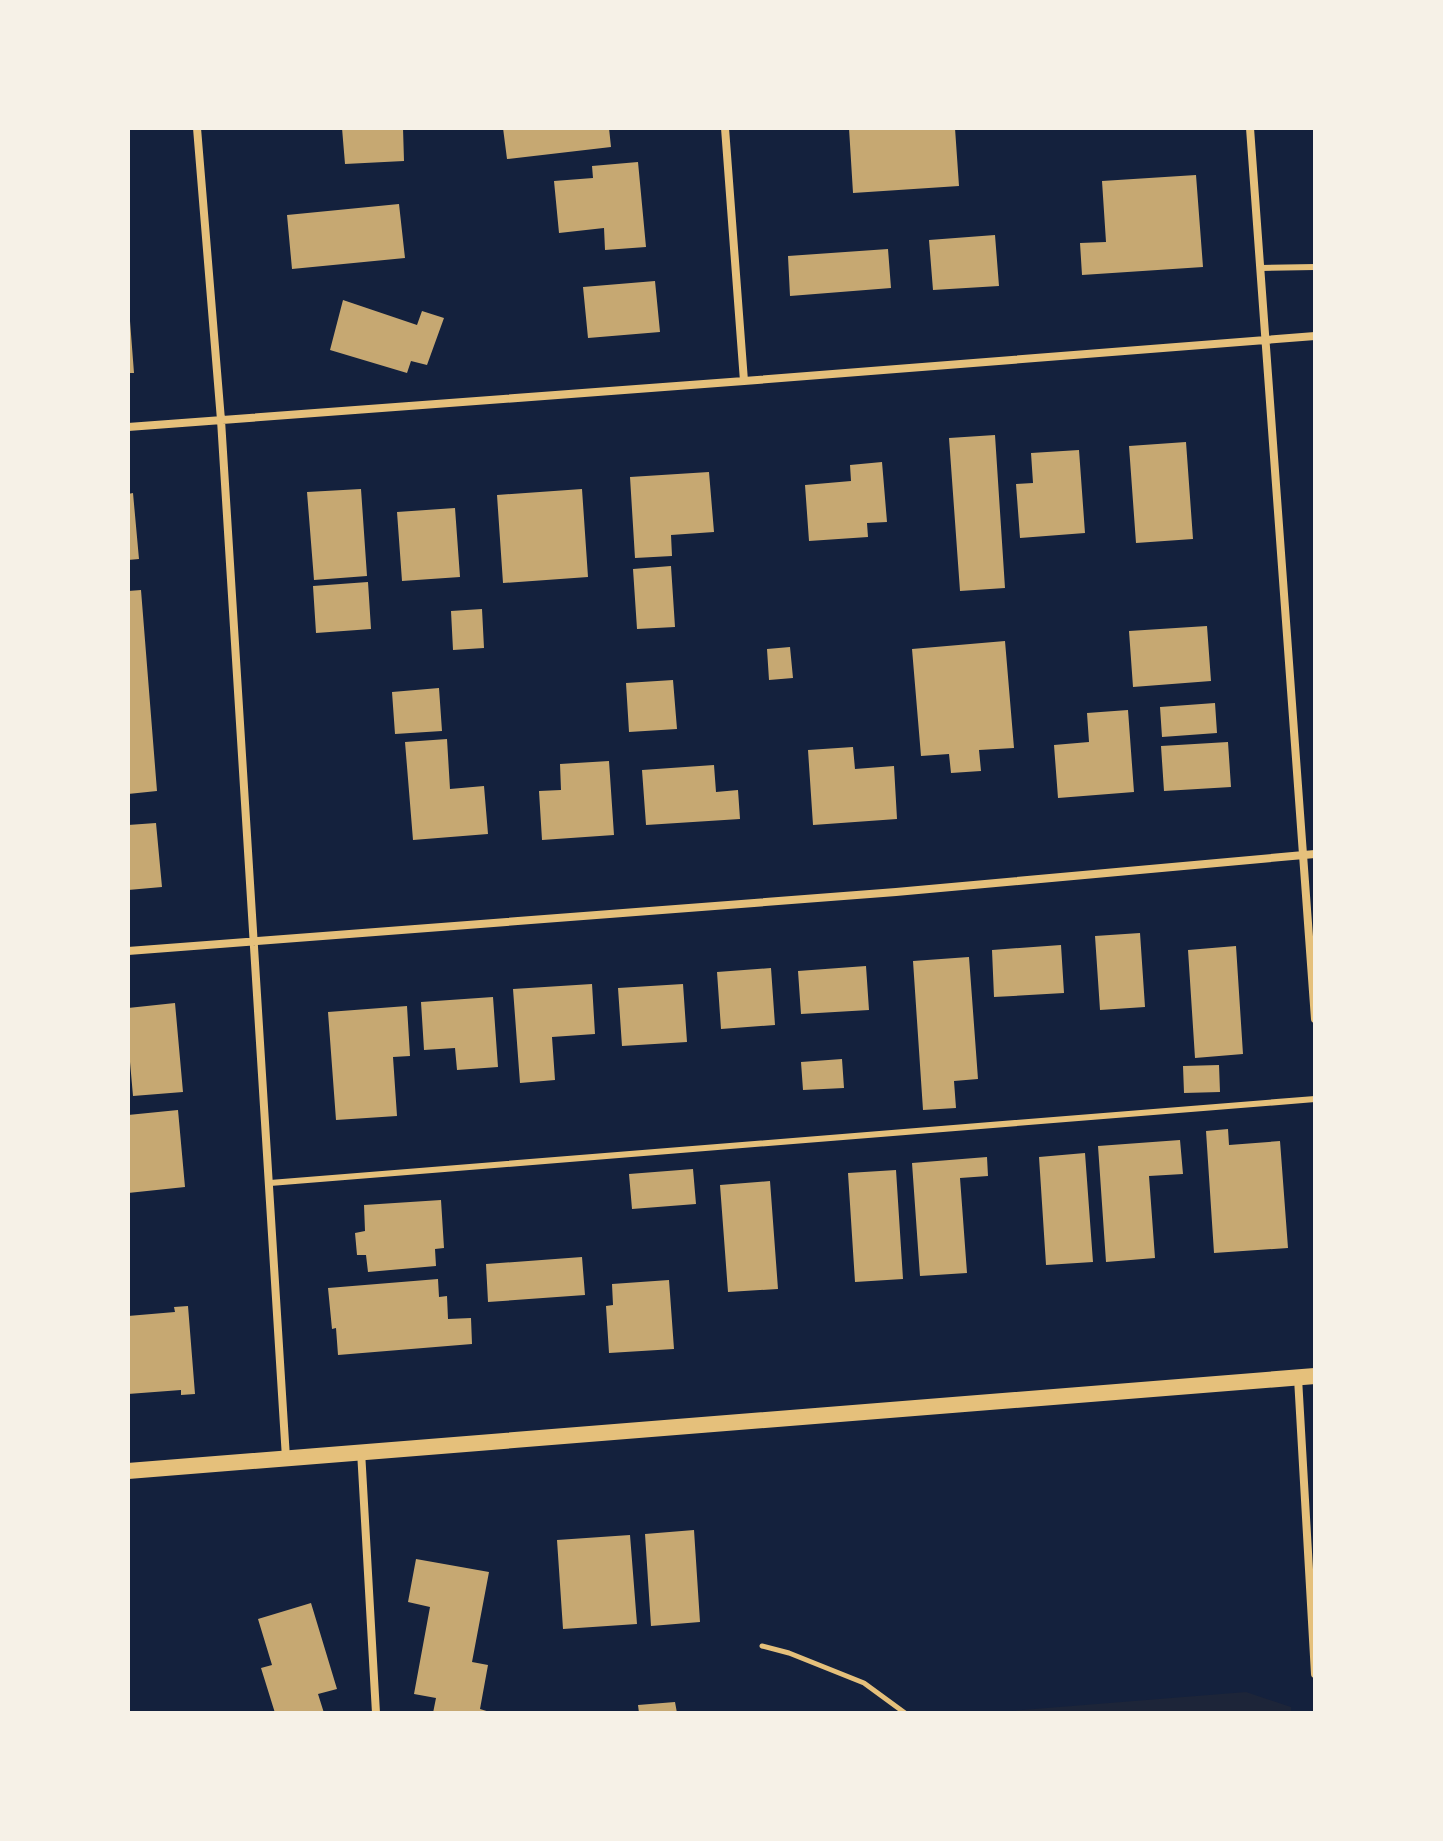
<svg xmlns="http://www.w3.org/2000/svg" width="1443" height="1841" font-family="Lora,serif">
<style>
.green{fill:#1d2539}
.building{fill:#c6a872}
.lines{fill:none;stroke-linecap:round;stroke-linejoin:round}
.path{stroke:#e5c07b;stroke-width:5}
.service{stroke:#e5c07b;stroke-width:6}
.minor{stroke:#e5c07b;stroke-width:8}
.secondary{stroke:#e5c07b;stroke-width:16}
</style>
<rect width="100%" height="100%" fill="#14213d"/>
<path class="green" d="M1246 1692 1291 1707V1713H986Z"/>
<path class="building" d="M342 128H403L404 161 345 164Z
M503 128H609L611 147 507 159Z
M849 128H955L959 186 853 193Z
M638 162 646 247 605 250 604 228 559 233 554 181 593 178 592 166Z
M1196 175 1203 267 1082 275 1080 243 1106 242 1102 181Z
M399 204 405 258 292 269 287 215Z
M995 235 999 286 933 290 929 240Z
M888 249 891 288 790 296 788 256Z
M655 281 660 332 588 338 583 287Z
M343 300 417 325 422 311 444 318 427 365 411 361 407 373 330 350Z
M128 321H130L134 373H128Z
M995 435 1005 588 960 591 949 438Z
M1186 442 1193 539 1136 543 1129 446Z
M1079 450 1085 533 1020 538 1016 484 1033 483 1031 453Z
M882 462 887 522 867 523 868 537 809 541 805 485 851 481 850 465Z
M709 472 714 532 671 535 672 556 635 558 630 477Z
M361 489 367 576 314 580 307 492Z
M582 489 588 577 503 583 497 495Z
M133 493 139 559 128 560V494Z
M455 508 460 577 402 581 397 512Z
M671 566 675 627 637 629 633 569Z
M368 582 371 629 316 633 313 586Z
M141 590 157 791 128 794V591Z
M482 609 484 648 453 650 451 611Z
M1207 626 1211 681 1133 687 1129 631Z
M1005 641 1014 748 979 750 981 771 951 773 949 754 921 756 912 649Z
M790 647 793 678 769 680 767 649Z
M673 680 677 729 629 732 626 683Z
M439 688 442 731 395 734 392 692Z
M1215 703 1217 733 1162 737 1160 707Z
M1128 710 1134 792 1058 798 1054 745 1089 742 1087 713Z
M447 739 450 789 484 786 488 834 413 840 405 742Z
M1228 742 1231 787 1164 791 1161 746Z
M853 747 855 769 894 766 897 819 813 825 808 750Z
M609 761 614 835 542 840 539 791 561 790 560 764Z
M714 765 716 792 738 790 740 819 646 825 642 770Z
M156 823 162 887 128 890V825Z
M1140 933 1145 1007 1100 1010 1095 936Z
M1061 945 1064 993 994 997 992 950Z
M1236 946 1243 1054 1195 1058 1188 950Z
M969 957 978 1079 954 1081 956 1108 923 1110 913 961Z
M866 966 869 1010 801 1014 798 971Z
M771 968 775 1025 721 1029 717 972Z
M592 984 595 1034 552 1037 555 1080 520 1083 513 989Z
M683 984 687 1042 622 1046 618 988Z
M493 997 498 1067 457 1070 455 1048 424 1050 421 1002Z
M175 1003 183 1092 133 1096 130 1062 128 1063V1008Z
M407 1006 410 1056 393 1057 397 1116 336 1120 328 1012Z
M842 1059 844 1088 803 1090 801 1062Z
M1219 1065 1220 1092 1184 1093 1183 1066Z
M178 1110 185 1187 128 1193V1115Z
M1228 1129 1229 1145 1280 1141 1288 1248 1214 1253 1206 1131Z
M1180 1140 1183 1174 1149 1176 1155 1258 1106 1262 1098 1146Z
M1085 1153 1093 1262 1046 1265 1039 1157Z
M987 1157 988 1176 960 1178 967 1273 920 1276 912 1163Z
M693 1169 696 1204 632 1209 629 1174Z
M896 1170 903 1279 855 1282 848 1173Z
M770 1181 778 1289 728 1292 720 1185Z
M441 1200 444 1248 435 1249 436 1266 368 1272 366 1255H357L355 1233 365 1231 364 1205Z
M582 1257 585 1295 488 1302 486 1264Z
M438 1279 439 1297 447 1296 448 1319 471 1318 472 1344 338 1355 336 1328 332 1329 328 1288Z
M669 1280 674 1349 609 1353 606 1306 613 1305 612 1284Z
M188 1306 195 1394 181 1395V1390L128 1394V1316L175 1312 174 1307Z
M694 1530 700 1622 651 1626 645 1534Z
M630 1535 637 1624 563 1629 557 1540Z
M416 1559 489 1572 472 1662 488 1665 480 1709 493 1713H433L436 1698 414 1694 430 1607 408 1602Z
M311 1603 337 1689 318 1694 324 1713H275L261 1668 272 1665 258 1619Z
M675 1702 677 1713H639L638 1705Z"/>
<g class="lines">
<path class="path" d="M762 1646 789 1653 864 1683 905 1713"/>
<path class="service" d="M1261 268 1315 267
M270 1183 1315 1099"/>
<path class="minor" d="M197 128 221 420 286 1458
M725 128 744 381
M1250 128 1315 1019
M128 427 744 381 1315 336
M128 951 896 892 1315 854
M1298 1378 1315 1674
M361 1451 376 1713"/>
<path class="secondary" d="M128 1471 1315 1376"/>
</g>
<rect width="1443" height="1841" fill="none" stroke="#f6f1e7" stroke-width="260"/>
</svg>
